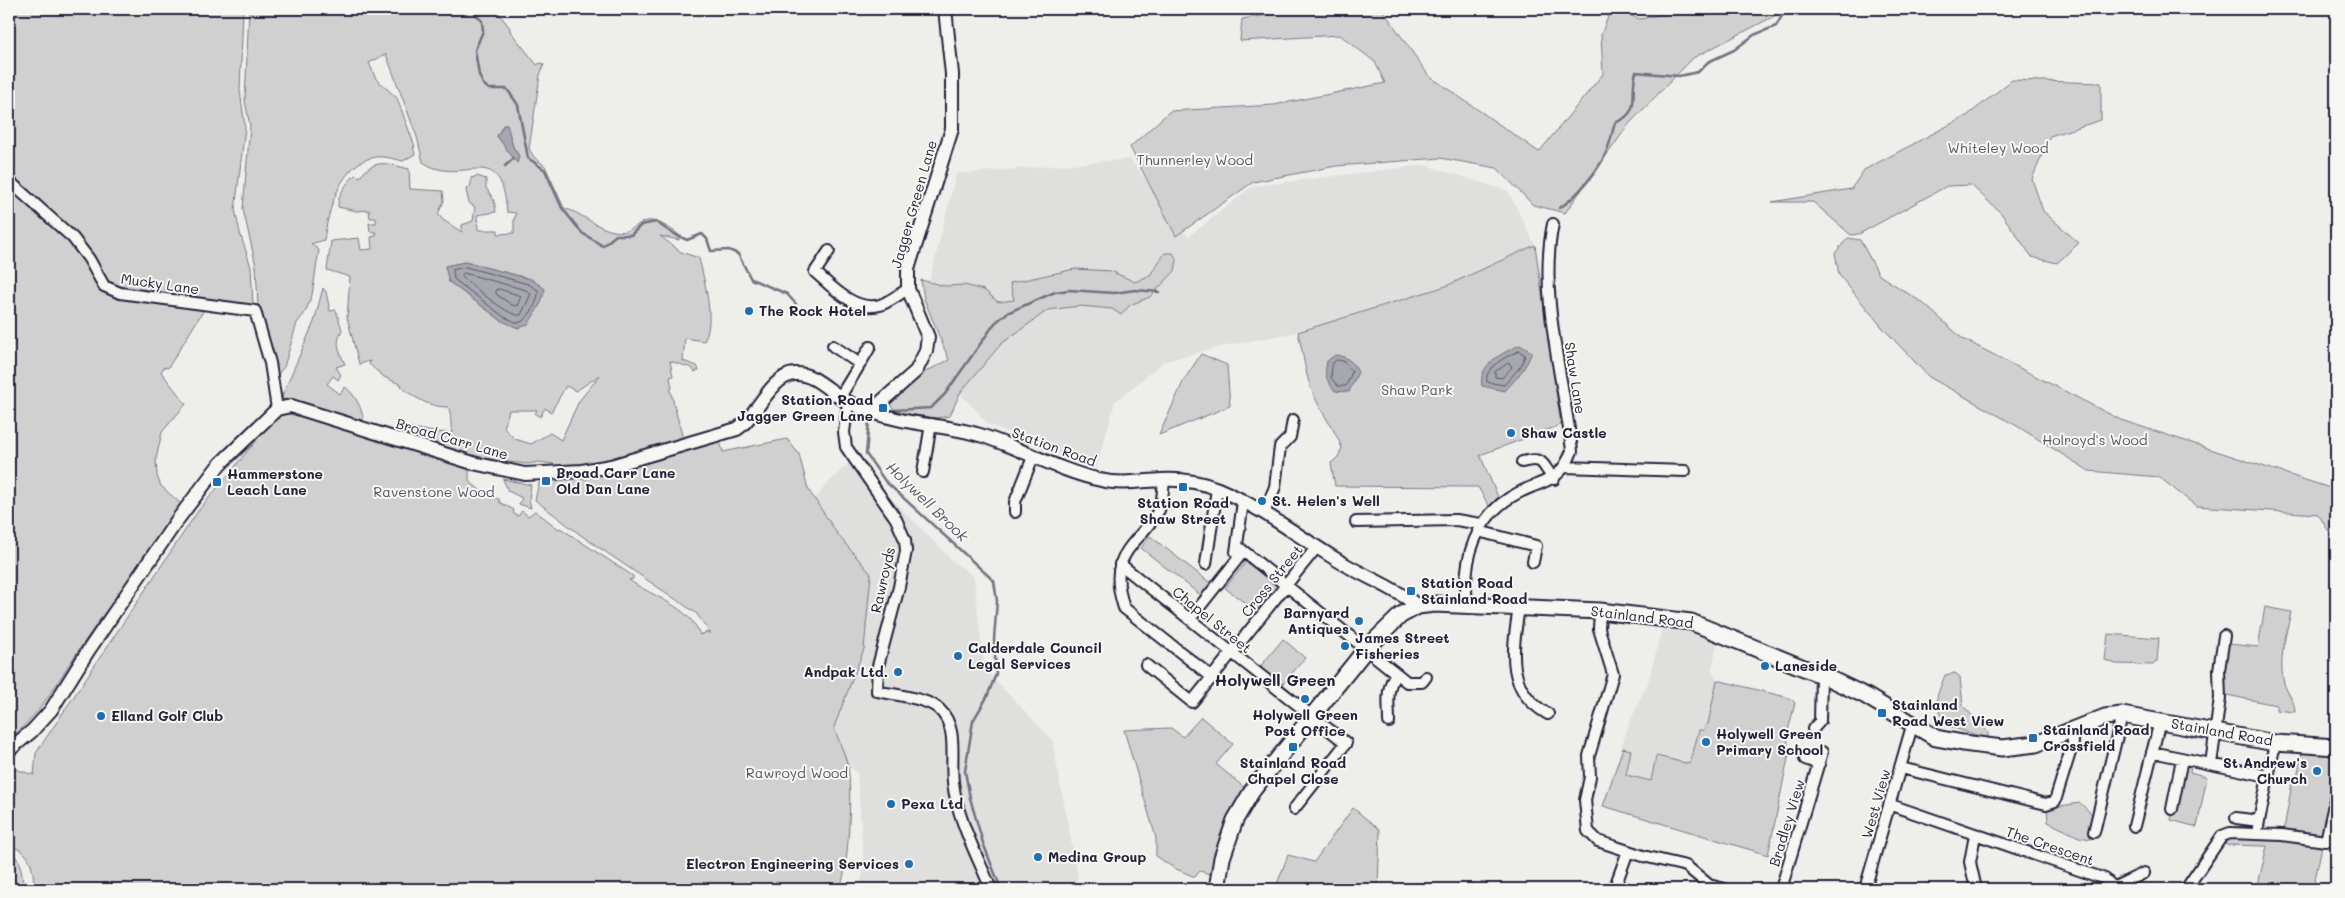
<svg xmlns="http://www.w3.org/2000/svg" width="2345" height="898" font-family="Mali,sans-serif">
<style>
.built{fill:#dfdfde}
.green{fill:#d0d0d1;stroke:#797986;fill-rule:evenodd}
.water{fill:#a7a7af;stroke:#727281}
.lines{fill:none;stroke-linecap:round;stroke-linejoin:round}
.shore{stroke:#575769;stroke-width:1}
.stream{stroke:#727281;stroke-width:2.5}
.minor-casing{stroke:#22223b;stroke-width:14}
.tertiary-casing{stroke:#22223b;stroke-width:16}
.secondary-casing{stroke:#22223b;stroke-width:19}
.minor{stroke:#f6f6f2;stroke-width:10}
.tertiary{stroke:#f6f6f2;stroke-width:12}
.secondary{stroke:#f6f6f2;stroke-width:15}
.poi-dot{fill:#1f6fb2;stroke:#f6f6f2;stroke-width:2}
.labels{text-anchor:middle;stroke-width:4;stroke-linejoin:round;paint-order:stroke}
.park-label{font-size:14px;fill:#565668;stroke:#f6f6f2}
.street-label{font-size:14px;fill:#22223b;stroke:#f6f6f2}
.poi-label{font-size:14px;font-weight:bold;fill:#22223b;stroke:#f6f6f2;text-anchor:start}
.water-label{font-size:15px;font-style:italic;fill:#575769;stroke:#f6f6f2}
.quarter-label{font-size:16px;font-weight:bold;fill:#22223b;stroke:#f6f6f2}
</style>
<rect width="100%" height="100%" fill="#eeeeeb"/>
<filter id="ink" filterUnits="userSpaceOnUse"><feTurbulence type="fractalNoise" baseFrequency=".02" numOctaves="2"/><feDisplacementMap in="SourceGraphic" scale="10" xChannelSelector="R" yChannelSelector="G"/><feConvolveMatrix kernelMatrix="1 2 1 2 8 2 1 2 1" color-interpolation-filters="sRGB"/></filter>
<g filter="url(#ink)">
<path class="built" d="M1130 159 1188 237 1253 186 1425 165 1508 191 1536 247 1446 286 1298 332 1219 347 1163 362 1115 402 1096 469 988 424 960 393 928 287 956 174Z
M857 455 887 494 954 562 974 577 984 668 1052 740 1078 878 1071 889H859L864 868 857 772 826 755 815 500 825 486Z
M1663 625 1718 640 1712 669 1717 680 1790 698 1795 703 1787 735 1789 754 1768 855 1603 806 1630 721 1648 683Z"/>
<path class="green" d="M9 9H243L240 90 245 128 235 210 240 233 251 267 253 305 117 291 107 285 91 256 9 178Z
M249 9H499L500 15 510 28V31L537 65 540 63 544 64 540 75 529 149 534 157 545 166 564 208C582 213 596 228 614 231 642 237 636 203 678 234L679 240 660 236 681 252 699 258C704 280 716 321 704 341L685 338 683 361 697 366 699 370 695 372 692 368 670 361 673 376 670 377 672 388 670 389 683 439 609 462 553 468 554 464 539 462 528 464 472 458 397 434V426H402L434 432 452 433C450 424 452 415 448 407 428 407 416 398 401 387L402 385 384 377 369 364 370 361 359 364 347 317 350 277 327 270 331 241 359 238 361 250 372 249 371 237 376 236V232H370L369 223H376V218H370L369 210 357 211 338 207C337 195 347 183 355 175L360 177C375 157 388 164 409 169L410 189 443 191 444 201 438 214 443 220 462 232V225L473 221 475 207 469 203 466 190 471 185V178L477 176 486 179V188C492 197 495 200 496 212L477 215 478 230H498V234L514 233V221L516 213 507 212C501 137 462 189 423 162L417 137 386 54 369 63 376 79 397 98 415 147H413L415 154 403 161C394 159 385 156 376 157 340 161 328 212 324 240L311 244 319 250 312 295 305 313 297 323 284 367 276 376 258 306 256 266 243 209 250 126 245 101ZM503 125H507L513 147 519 156 517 163 497 136ZM465 262 531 279 545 289 502 321 449 282 445 266ZM600 375 579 401 561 440 550 433 531 444 515 439 504 428 509 410H537L535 414 540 417 545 408 551 412 566 386 576 391Z
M1301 9H1382L1429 76 1539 152 1603 74 1601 35 1611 9 1640 19 1688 9H1788L1693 58 1629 124 1565 213 1533 205 1497 168 1440 158 1336 166 1253 182 1176 236 1130 147 1170 111 1274 105 1385 83 1375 62 1340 35 1240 41 1242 19Z
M2012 80 2101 83V120L2050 136 2032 179 2043 211 2079 243 2057 263 2032 257 2001 213 1971 185 1947 186 1859 234 1851 235 1813 202H1772L1851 189 1864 170 1968 115Z
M9 184 70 238 101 286 205 308 168 368 164 367 161 372 186 404 162 432 156 459 157 476 161 486 182 505C150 550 117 595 85 641 58 679 46 709 9 739Z
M1848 238 1860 240 1879 275 1923 303 1963 339 2121 420 2336 490V543L2318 514 2196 506 2159 477 2089 471 2017 426 1929 377 1882 327 1839 275 1835 253Z
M1535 245 1561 425 1480 455 1498 497 1489 506 1478 487 1335 486 1331 463 1338 457 1342 448C1335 429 1321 413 1313 393 1305 375 1303 352 1298 332L1446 286Z
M1165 253H1173L1177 260 1175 271 1150 297 1130 305 1121 315 1112 309 1080 306 1048 310 1001 344 960 393 950 416 935 418 896 412 889 403 925 372 949 360 924 299 921 280 945 286 964 285 984 290 998 302 1014 300 1010 283 1075 269 1111 271 1135 282 1150 275Z
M323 288 326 292 330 311 336 310 342 330C335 344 339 351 345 364L336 367 341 375 338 380 333 376 327 384 340 394 345 387C354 393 363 409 363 420L321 411 283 399 282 396 314 322Z
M1201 354 1227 365 1230 406 1159 435 1184 380Z
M283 409 336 425 380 442 411 447 469 465V481L481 491 500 500 499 502 514 510 513 513 518 516 522 511 528 516 535 511 559 529 560 528 633 576V579L629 580C651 596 691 607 700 635L707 632 711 634 696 613 582 536 535 500 539 483 611 473 706 444 720 442 723 452 787 439 799 454 808 489 838 535 871 574 864 649 834 727C838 740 845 753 848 767 852 785 849 875 839 889H780L776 881V889H35C32 868 33 851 9 846V772L15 769 34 775 36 753 198 511 257 440 226 470 215 474Z
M503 479 531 485 529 499 531 508 519 504 522 498 508 491Z
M1150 536 1213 585 1203 597 1141 548Z
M1246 562 1277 586 1257 612 1225 588Z
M2265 607 2291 612C2286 634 2279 657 2283 679 2285 692 2295 699 2295 712L2276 710V705L2222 694 2229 644 2258 647Z
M2108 634 2159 638 2157 661 2153 665 2116 664 2105 660Z
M1283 639 1305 658 1282 685 1260 667Z
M1955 673 1960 677 1963 706 1988 732V737L1976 735 1947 726C1932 701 1935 702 1945 675Z
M1717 680 1790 698 1795 703 1787 735 1789 754 1768 855 1603 806 1623 748 1631 750 1626 775 1651 781 1656 756 1690 764 1699 730H1704L1706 724H1708Z
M1201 717 1233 744 1216 764 1246 789 1232 814 1210 874 1200 871 1195 877 1174 868 1156 856V838L1124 730 1171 728 1183 737Z
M2302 751 2336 752V780L2313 889H2257L2267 846 2226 845 2222 831C2242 821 2262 831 2284 829L2293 777 2297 778Z
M2184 762 2191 764 2190 772 2207 777 2197 827 2171 820Z
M2080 803 2092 814 2091 839 2079 837 2048 822 2047 808Z
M1353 808 1380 830 1378 889H1279L1277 884 1288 855 1314 862Z
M9 855 16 857 20 863 24 889H9Z"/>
<path class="water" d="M504 125H507L513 147 519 156 517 163 497 136Z
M465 262 531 279 545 289 541 303 528 325 518 328 502 321 449 282 445 266Z
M1520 345 1532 352C1526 368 1517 378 1505 391L1482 386C1478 364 1502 353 1520 345Z
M1335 355C1347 356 1352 361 1358 372L1349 392 1335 391C1326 380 1324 375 1327 361Z"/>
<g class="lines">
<path class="shore" d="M466 267 528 284 538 290C539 301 529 320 518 323L504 317 454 279 453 270Z
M464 273 526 290 531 294 521 315C509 318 474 286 463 278L462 275Z
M499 289 521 296 517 306 512 305 496 294V290Z
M1519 351 1525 355 1521 366 1504 385 1487 382C1484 367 1507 356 1519 351Z
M1337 360 1343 361 1352 372 1346 386H1338L1331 378 1332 364Z
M1509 363 1512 367 1502 378 1495 377V372Z"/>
<path class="stream" d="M471 9 482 21 483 31 475 50 479 75 483 84 489 89H507L518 105 528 158 545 170 562 208 582 233 603 246 616 235H631L641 225 656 222 672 233 687 240 702 234 707 239 711 251 729 250 738 254 751 279 787 294 796 304
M505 166 513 159
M1559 208C1575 199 1601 168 1607 150 1611 141 1612 132 1615 123 1643 112 1629 94 1636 72L1679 76 1698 72 1708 62 1734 50 1754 35 1776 26 1786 9
M889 412 894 410 931 408 945 394 995 323 1007 313 1055 292 1069 290 1114 293 1135 290 1159 292
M875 419 869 421 866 454 885 481 994 581 997 601 994 639 996 674 987 697 973 721 965 771 970 798 983 843 1001 889"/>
<g class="minor-casing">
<path id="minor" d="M9 181 73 238 89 259 104 286 120 293 255 311 270 363 277 409
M829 251 815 272C832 287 855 312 880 305 889 302 899 294 908 289
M833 346 860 364 840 397
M860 364 870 347
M848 403 844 432 846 447 896 519 905 540 906 551 899 587 878 666 877 691C894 695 927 698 939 709 959 728 950 757 953 782 957 819 977 855 991 889
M1522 462C1546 456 1541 465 1554 479
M1564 467 1685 471
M923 472 931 424
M1164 479C1163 488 1163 502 1159 510 1135 549 1106 553 1124 608L1212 677
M1015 512V502L1033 457
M1264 513 1275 487 1280 447 1290 437 1293 420
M1356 522 1456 520 1481 524
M1478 531 1536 546 1533 562
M1237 546 1407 682H1422L1426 677
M1236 552 1243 502
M1120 564 1346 743 1294 809
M1206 564 1217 489
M1467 606C1462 559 1475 514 1520 492 1545 480 1561 481 1572 451 1564 380 1538 295 1553 224
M1519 607C1513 648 1504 690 1548 714
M1600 611 1599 629 1613 674 1589 756 1590 777 1585 800 1588 831 1598 841 1643 856 1686 866 1709 885 1725 889
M1190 619 1243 552
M1146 665 1192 702 1316 548
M1389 722C1389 702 1385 692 1396 673
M1813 729 1820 721 1821 676
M2152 752 2268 776
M1805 759 1819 764
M2211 764 2220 698 2219 670 2224 636
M1901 768 2046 804 2055 801 2073 743V730
M1891 805 2105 879 2115 889
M2172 809 2182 759
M2236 818 2259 821 2258 827
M2259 821 2275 743
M2134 826 2160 721
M2094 832 2122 715
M1975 835 1970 862 1976 889
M2115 887 2144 873
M1617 889 1616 884 1628 851
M1781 889 1822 752
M1865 889 1912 726
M2186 889 2222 836 2230 833 2282 835 2326 841 2336 795"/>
</g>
<g class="tertiary-casing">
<path id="tertiary" d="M873 413 881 402 916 371 926 351 928 337 908 289V269L952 129V74L945 9
M9 750 32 731 51 710 88 651 178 519 219 465 277 409 291 406 473 463 525 474 582 471 611 466 737 429C756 417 771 376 794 374 815 372 832 395 850 403 866 411 883 416 901 420 928 426 956 427 983 436 1023 449 1059 471 1101 480 1120 485 1142 481 1161 480 1179 479 1201 482 1218 489 1261 507 1299 537 1339 561 1365 577 1394 587 1418 606"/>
</g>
<g class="secondary-casing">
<path id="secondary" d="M1217 889 1222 858 1235 820 1252 791 1366 649 1401 615 1418 606 1434 604 1600 611 1691 622 1826 677 1866 696 1936 738 1963 743 2002 748 2036 744 2105 717 2122 715 2275 743 2336 747"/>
</g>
<use href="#minor" class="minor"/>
<use href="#tertiary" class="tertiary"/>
<use href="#secondary" class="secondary"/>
</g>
</g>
<g class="poi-dot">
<circle cx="749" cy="311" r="5"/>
<rect x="878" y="403" width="10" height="10" rx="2.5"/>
<circle cx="1511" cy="433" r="5"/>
<rect x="541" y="476" width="10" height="10" rx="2.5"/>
<rect x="212" y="477" width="10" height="10" rx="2.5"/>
<rect x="1178" y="482" width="10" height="10" rx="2.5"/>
<circle cx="1262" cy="501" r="5"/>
<rect x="1406" y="586" width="10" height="10" rx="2.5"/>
<circle cx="1359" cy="621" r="5"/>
<circle cx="1345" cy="646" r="5"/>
<circle cx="958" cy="656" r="5"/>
<circle cx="1765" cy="666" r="5"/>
<circle cx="898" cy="672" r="5"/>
<circle cx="1305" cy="699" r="5"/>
<rect x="1877" y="708" width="10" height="10" rx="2.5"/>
<circle cx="101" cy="716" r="5"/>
<rect x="2028" y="733" width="10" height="10" rx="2.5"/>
<circle cx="1706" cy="742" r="5"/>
<rect x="1288" y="742" width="10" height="10" rx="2.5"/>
<circle cx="2317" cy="771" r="5"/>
<circle cx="891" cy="804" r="5"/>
<circle cx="1038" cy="857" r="5"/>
<circle cx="909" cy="864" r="5"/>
</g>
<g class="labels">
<g class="park-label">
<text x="1998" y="153">Whiteley Wood</text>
<text x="1195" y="165">Thunnerley Wood</text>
<text x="1417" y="395">Shaw Park</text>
<text x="2095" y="445">Holroyd's Wood</text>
<text x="434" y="497">Ravenstone Wood</text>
<text x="797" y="778">Rawroyd Wood</text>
</g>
<g class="street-label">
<text transform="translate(914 204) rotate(-74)" y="5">Jagger Green Lane</text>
<text transform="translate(160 284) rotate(8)" y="5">Mucky Lane</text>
<text transform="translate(1575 378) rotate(81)" y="5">Shaw Lane</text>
<text transform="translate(452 439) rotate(16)" y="5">Broad Carr Lane</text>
<text transform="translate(1054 447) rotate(20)" y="5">Station Road</text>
<text transform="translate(883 580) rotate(-77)" y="5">Rawroyds</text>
<text transform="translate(1272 581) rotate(-51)" y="5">Cross Street</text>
<text transform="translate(1642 617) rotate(7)" y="5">Stainland Road</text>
<text transform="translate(1212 620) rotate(39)" y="5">Chapel Street</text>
<text transform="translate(2222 732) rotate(10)" y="5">Stainland Road</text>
<text transform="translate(1876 804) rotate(-74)" y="5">West View</text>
<text transform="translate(1787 823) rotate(-73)" y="5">Bradley View</text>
<text transform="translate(2050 846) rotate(19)" y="5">The Crescent</text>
</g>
<g class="poi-label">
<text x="759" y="316">The Rock Hotel</text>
<text x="873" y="405" text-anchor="end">Station Road<tspan x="873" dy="16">Jagger Green Lane</tspan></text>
<text x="1521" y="438">Shaw Castle</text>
<text x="556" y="478">Broad Carr Lane<tspan x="556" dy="16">Old Dan Lane</tspan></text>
<text x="227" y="479">Hammerstone<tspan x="227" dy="16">Leach Lane</tspan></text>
<text x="1272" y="506">St. Helen's Well</text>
<text x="1183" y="508" text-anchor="middle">Station Road<tspan x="1183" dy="16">Shaw Street</tspan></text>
<text x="1421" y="588">Station Road<tspan x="1421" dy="16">Stainland Road</tspan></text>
<text x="1349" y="618" text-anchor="end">Barnyard<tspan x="1349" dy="16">Antiques</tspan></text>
<text x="1355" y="643">James Street<tspan x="1355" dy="16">Fisheries</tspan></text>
<text x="968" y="653">Calderdale Council<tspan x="968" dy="16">Legal Services</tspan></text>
<text x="1775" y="671">Laneside</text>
<text x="888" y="677" text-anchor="end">Andpak Ltd.</text>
<text x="1892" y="710">Stainland<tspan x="1892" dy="16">Road West View</tspan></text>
<text x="1305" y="720" text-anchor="middle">Holywell Green<tspan x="1305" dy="16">Post Office</tspan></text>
<text x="111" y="721">Elland Golf Club</text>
<text x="2043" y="735">Stainland Road<tspan x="2043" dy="16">Crossfield</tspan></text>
<text x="1716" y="739">Holywell Green<tspan x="1716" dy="16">Primary School</tspan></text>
<text x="1293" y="768" text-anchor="middle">Stainland Road<tspan x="1293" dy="16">Chapel Close</tspan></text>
<text x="2307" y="768" text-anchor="end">St Andrew's<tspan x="2307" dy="16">Church</tspan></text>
<text x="901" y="809">Pexa Ltd</text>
<text x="1048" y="862">Medina Group</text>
<text x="899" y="869" text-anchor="end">Electron Engineering Services</text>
</g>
<g class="water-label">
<text transform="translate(927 502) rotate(44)" y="5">Holywell Brook</text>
</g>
<g class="quarter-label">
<text x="1275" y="686">Holywell Green</text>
</g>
</g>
<rect width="2345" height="898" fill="none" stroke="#f6f6f2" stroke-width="30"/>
<rect x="15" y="15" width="2315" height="868" fill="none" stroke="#22223b" stroke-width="2" filter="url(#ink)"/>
</svg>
